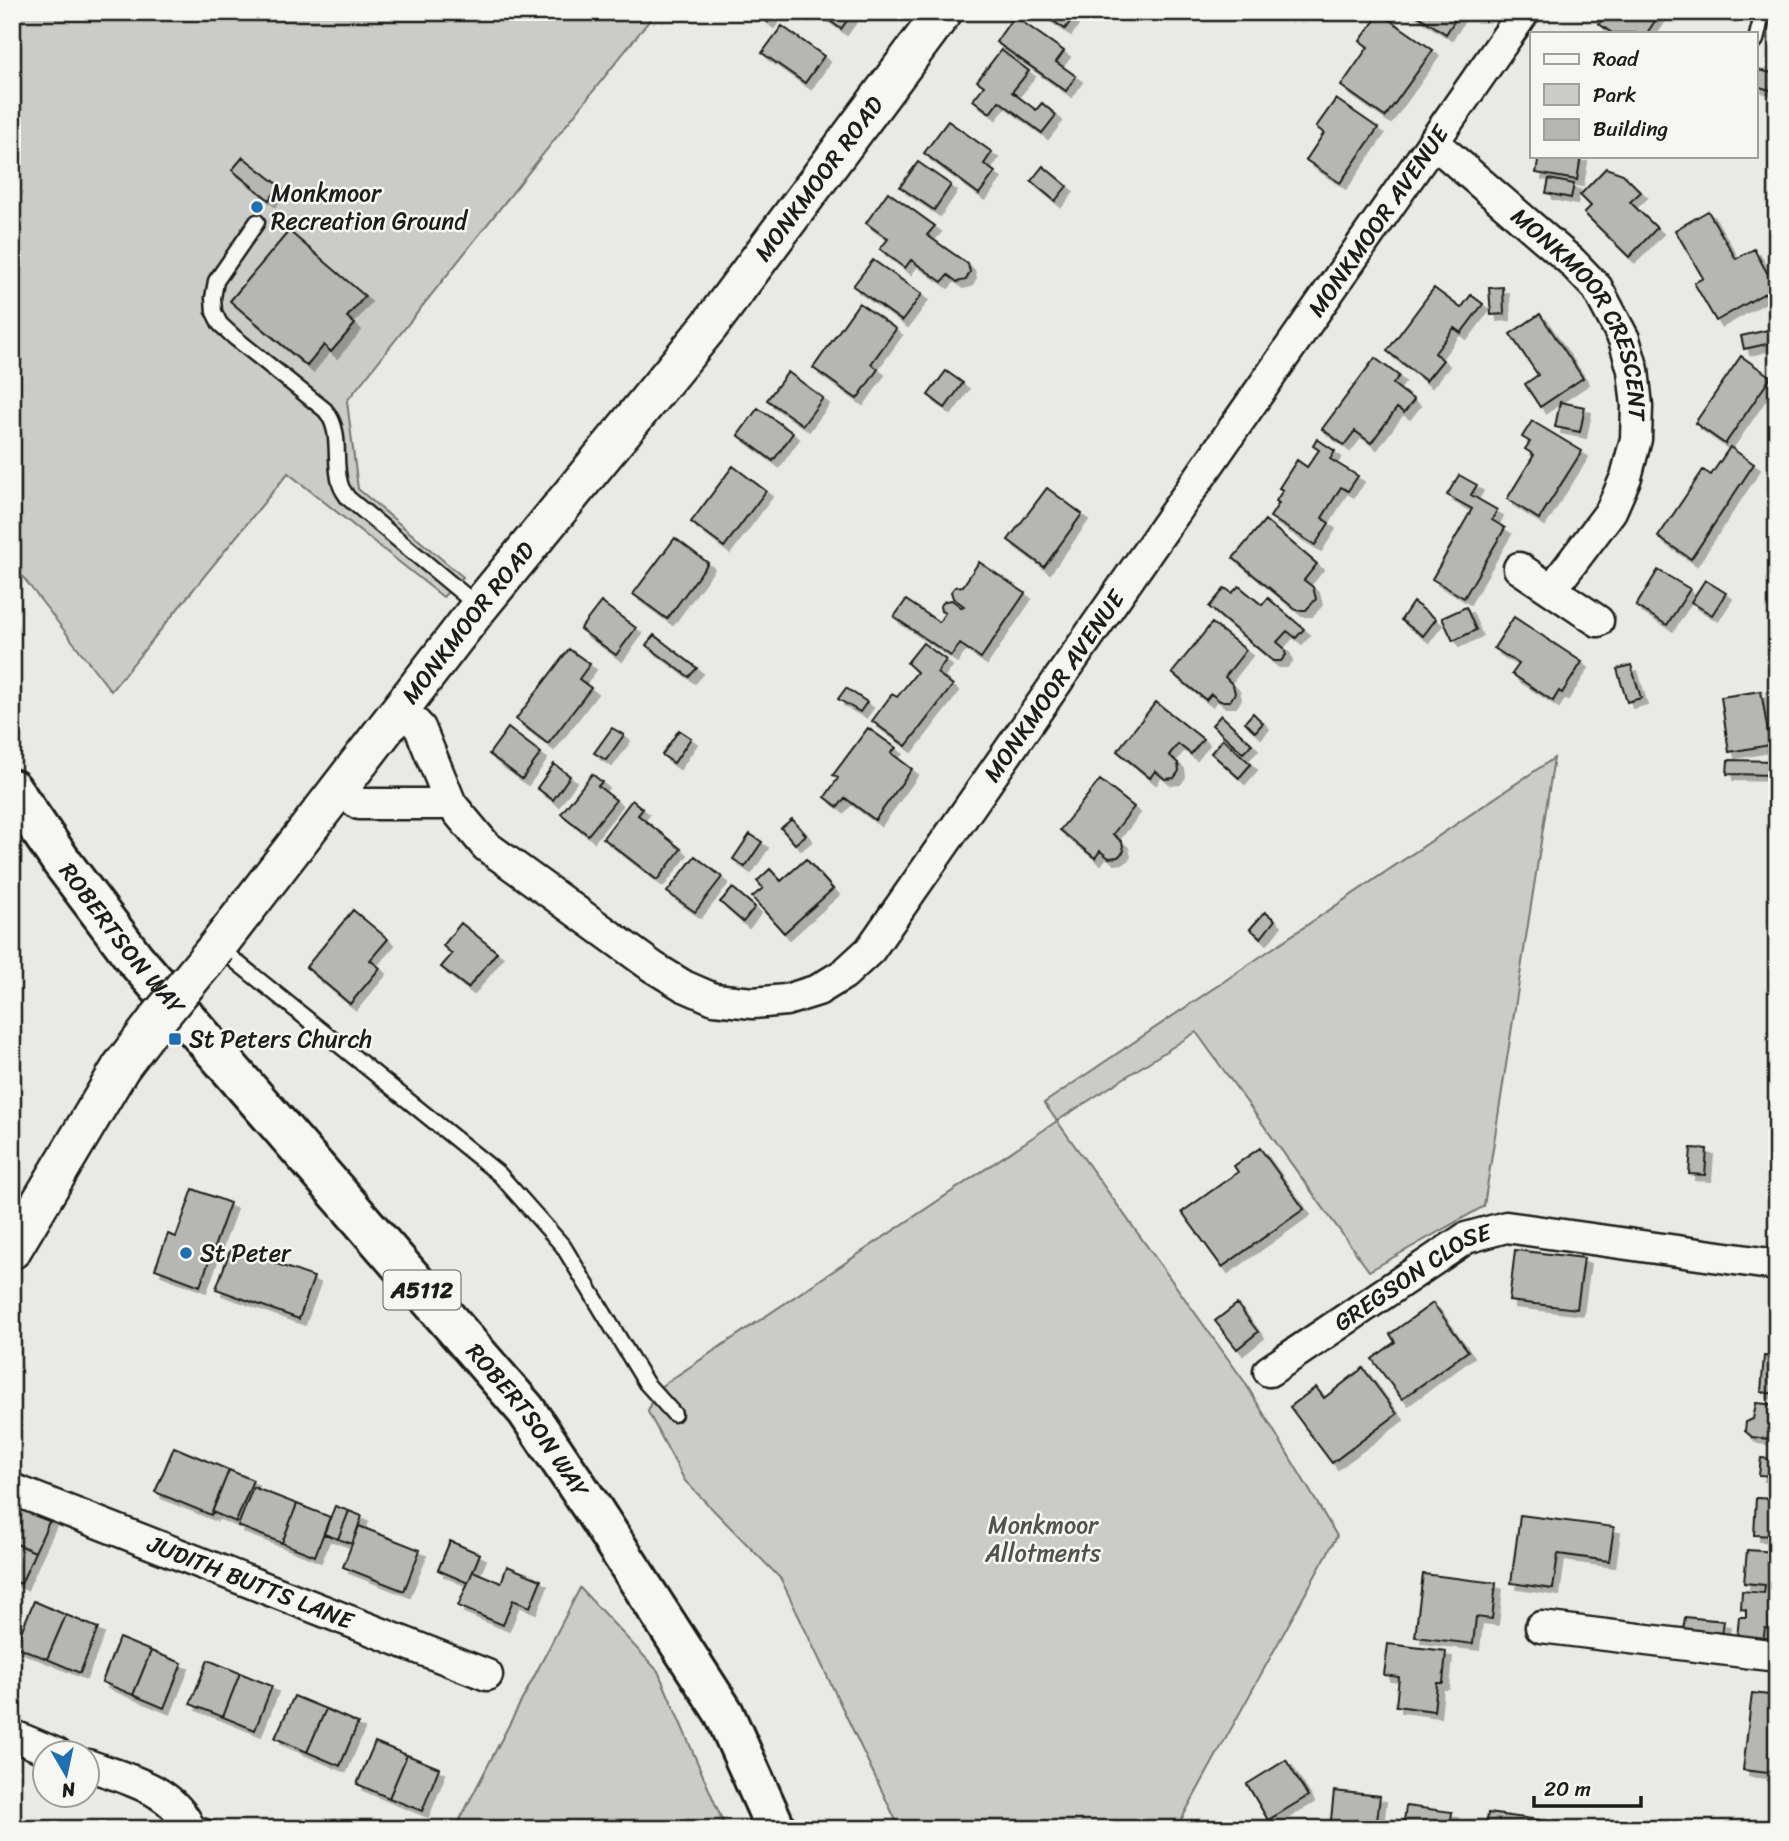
<svg xmlns="http://www.w3.org/2000/svg" width="1789" height="1841" font-family="Sriracha,sans-serif">
<style>
.green{fill:#cbcbc7;stroke:#747472;stroke-width:2}
.building{fill:#b6b6b3;stroke:#1c1c1c;stroke-width:2;filter:url(#shadow)}
.lines{fill:none;stroke-linecap:round;stroke-linejoin:round}
.service-casing{stroke:#1c1c1c;stroke-width:19}
.minor-casing{stroke:#1c1c1c;stroke-width:35}
.tertiary-casing{stroke:#1c1c1c;stroke-width:42}
.primary-casing{stroke:#1c1c1c;stroke-width:44}
.service{stroke:#f6f6f2;stroke-width:14}
.minor{stroke:#f6f6f2;stroke-width:30}
.tertiary{stroke:#f6f6f2;stroke-width:37}
.primary{stroke:#f6f6f2;stroke-width:38}
.tertiary-bridge-casing{stroke:#1c1c1c;stroke-width:42;stroke-linecap:butt}
.tertiary-bridge{stroke:#f6f6f2;stroke-width:37}
.poi-dot{fill:#1f6fb2;stroke:#f6f6f2;stroke-width:2.5}
.labels{text-anchor:middle;stroke-width:5;stroke-linejoin:round;paint-order:stroke}
.shield{fill:#f6f6f2;stroke:#5d5d5c;stroke-width:2}
.shield-label{font-size:23px;font-weight:bold;fill:#1c1c1c}
.street-label{font-size:24px;fill:#1c1c1c;stroke:#f6f6f2}
.poi-label{font-size:24px;fill:#1c1c1c;stroke:#f6f6f2;text-anchor:start}
.park-label{font-size:24px;fill:#51514f;stroke:#f6f6f2}
</style>
<defs>
<filter id="shadow"><feDropShadow dx="6" dy="6" stdDeviation="0" flood-color="#0004"/></filter>
</defs>
<rect width="100%" height="100%" fill="#e9e9e5"/>
<filter id="ink" filterUnits="userSpaceOnUse"><feTurbulence type="fractalNoise" baseFrequency=".0143" numOctaves="2"/><feDisplacementMap in="SourceGraphic" scale="14" xChannelSelector="R" yChannelSelector="G"/><feConvolveMatrix kernelMatrix="1 2 1 2 8 2 1 2 1" color-interpolation-filters="sRGB"/></filter>
<g filter="url(#ink)">
<path class="green" d="M12 12H656L347 401 358 489 463 577 443 597 288 473 111 691 12 563Z
M1554 758 1484 1206 1369 1271 1196 1032 1057 1121 1244 1381 1337 1536 1176 1829H900L781 1579 685 1481 648 1412 654 1391 1057 1121 1044 1103Z
M580 1588 658 1671 726 1829H455Z"/>
<path class="building" d="M755 12H775L768 22Z
M818 12H853L841 29Z
M1040 12H1077L1065 29Z
M1412 12H1460L1446 34Z
M1607 12H1661L1647 33H1612L1599 24Z
M1380 13 1433 50 1385 117 1341 86 1368 47 1360 41Z
M1014 16 1064 51 1056 62 1076 76 1066 91 996 42Z
M782 26 824 56 805 83 762 53Z
M1001 50 1029 71 1012 92 1036 110 1042 103 1056 115 1042 133 999 101 990 113 973 100 984 86 977 81Z
M1758 70 1777 74V92L1756 86Z
M1336 99 1378 128 1340 183 1306 160 1324 133 1316 127Z
M948 121 992 152 984 164 995 172 979 194 924 153Z
M1539 156H1581L1577 180 1536 173Z
M243 157 280 186 269 200 232 170Z
M918 162 951 185 934 210 900 187Z
M1043 166 1067 186 1055 201 1031 181Z
M1606 168 1623 174 1641 192 1630 202 1657 228 1629 257 1584 213 1591 206 1580 195Z
M1549 179 1574 184 1571 198 1546 193Z
M888 192 935 226 927 235 968 264 970 272 966 280 957 282 948 275 942 282 911 260 905 268 880 249 888 239 866 223Z
M1708 211 1736 259 1754 249 1775 287 1716 321 1694 283 1703 278 1675 230Z
M289 231 365 296 347 317 355 324 331 352 324 345 307 366 230 301Z
M873 260 922 294 902 321 853 286Z
M1503 287 1504 314 1491 315 1489 288Z
M1434 288 1461 308 1471 295 1483 304 1461 333 1454 328 1435 353 1443 360 1426 381 1387 351Z
M859 303 896 329 871 364 878 369 857 399 813 368Z
M1540 314 1583 378 1540 407 1525 384 1538 375 1510 334Z
M1768 330 1771 343 1744 349 1741 336Z
M1741 356 1771 377 1725 444 1695 423Z
M1375 358 1399 376 1393 384 1414 400 1404 413 1397 408 1371 443 1355 431 1344 445 1322 429Z
M946 371 963 383 945 408 928 395Z
M788 372 823 398 803 425 767 400Z
M1560 402 1585 407 1580 432 1555 427Z
M758 408 793 433 773 461 738 435Z
M1532 421 1582 451 1539 519 1507 499 1534 455 1525 449 1530 442 1522 437Z
M1317 439 1335 451 1330 459 1358 476 1348 491 1341 487 1322 518 1329 523 1315 545 1270 517 1279 503 1276 501 1283 490 1279 488 1297 460 1307 467 1319 450 1313 446Z
M1730 447 1754 464 1691 559 1658 537 1703 470 1711 475Z
M733 466 766 491 724 547 691 522Z
M1459 475 1477 485 1471 495 1497 510 1492 520 1505 528 1464 598 1432 579 1472 509 1447 495Z
M1047 488 1082 514 1044 567 1008 540Z
M1265 520 1317 564 1304 580 1313 587 1316 599 1306 610H1296L1233 558Z
M675 538 708 563 667 619 633 594Z
M979 562 1025 593 981 658 960 644 951 656 894 617 906 600 939 622 945 613 941 611 940 606 945 601 952 600 962 608 964 606 953 598 951 592 955 587 963 586Z
M1658 570 1690 589 1667 625 1636 606Z
M1705 580 1726 593 1712 615 1691 602Z
M1239 586 1262 605 1268 598 1304 629 1296 638 1287 631 1277 642 1284 648 1286 655 1281 661H1273L1209 607 1225 588 1232 593Z
M601 602 636 628 616 655 580 629Z
M1413 602 1436 619 1423 636 1401 620Z
M1466 607 1476 630 1453 641 1442 618Z
M1514 617 1582 662 1562 693 1559 691 1553 701 1512 674 1519 664 1494 648Z
M1212 623 1246 650 1225 677 1233 685 1235 693 1230 701H1220L1211 694 1206 700 1172 673Z
M654 635 697 668 689 677 646 645Z
M923 643 946 660 937 673 953 685 906 746 872 721 892 694 897 697 917 672 907 663Z
M569 649 590 664 579 679 591 688 548 744 516 719Z
M1631 665 1641 698 1627 702 1617 669Z
M846 688 867 702 860 712 838 699Z
M1761 691 1770 745 1729 752 1721 697Z
M1156 702 1203 739 1191 754 1178 744 1169 755 1178 763 1179 771 1174 778 1165 779 1155 771 1150 778 1117 751Z
M1253 713 1263 723 1255 732 1245 722Z
M1221 715 1252 744 1243 753 1212 725Z
M508 728 541 753 522 779 489 754Z
M612 728 624 735 606 760 594 753Z
M868 728 896 748 891 753 912 769 875 820 845 798 838 807 825 797 838 778 833 775Z
M679 730 691 738 674 763 662 755Z
M1223 739 1251 764 1239 778 1211 753Z
M1728 760 1777 761V775L1727 774Z
M554 764 570 776 553 800 537 788Z
M592 774 602 782 598 786 616 800 588 835 561 814Z
M1100 780 1134 807 1113 834 1122 842 1124 851 1118 857 1109 858 1100 851 1095 858 1060 830Z
M632 800 643 809 638 815 681 849 657 880 603 838Z
M792 819 806 835 795 844 781 828Z
M750 834 762 842 745 867 733 859Z
M695 856 722 877 695 912 667 892Z
M806 859 833 889 784 933 752 897 763 888 757 881 770 869 781 881Z
M733 888 755 907 743 922 720 902Z
M353 910 388 939 370 960 380 968 350 1004 306 967Z
M1265 912 1275 920 1261 938 1250 929Z
M461 923 497 952 468 988 441 967 452 954 443 946Z
M1260 1148 1304 1209 1222 1267 1182 1212 1238 1172 1234 1166Z
M1691 1148 1707 1149 1705 1175 1689 1174Z
M193 1189 230 1203 200 1286 155 1269 168 1234 176 1237Z
M231 1248 314 1277 299 1319 216 1289Z
M1515 1250 1584 1258 1577 1309 1509 1301Z
M1433 1303 1468 1351 1402 1399 1372 1359 1395 1342 1390 1334Z
M1237 1304 1258 1332 1237 1349 1215 1321Z
M1764 1356 1777 1357V1394L1761 1392Z
M1363 1368 1397 1414 1332 1463 1290 1407 1316 1387 1324 1398Z
M1756 1403 1777 1405V1440L1752 1437 1745 1431 1746 1422 1753 1419Z
M174 1447 229 1470 211 1515 155 1492Z
M1761 1458 1777 1460V1476L1759 1475Z
M229 1470 253 1480 236 1522 212 1512Z
M253 1487 297 1504 282 1543 238 1526Z
M1756 1498 1777 1499V1536L1754 1535Z
M12 1503 50 1520 35 1552 12 1542Z
M297 1504 330 1517 315 1556 282 1543Z
M335 1506 349 1511 338 1539 324 1534Z
M349 1511 362 1516 352 1544 338 1539Z
M1520 1515 1614 1527 1609 1561 1558 1554 1553 1589 1511 1583Z
M359 1526 420 1550 404 1591 343 1567Z
M450 1541 480 1554 468 1583 438 1570Z
M12 1542 35 1552 21 1584 12 1580Z
M1747 1550 1777 1552V1629L1765 1628 1763 1641 1737 1639 1739 1617H1746V1610L1741 1609 1742 1591 1764 1593 1765 1585 1744 1583Z
M507 1566 541 1580 530 1607 513 1600 503 1625 458 1606 473 1571 501 1583Z
M1423 1574 1496 1583 1492 1619 1476 1617 1473 1644 1415 1637Z
M34 1601 66 1615 47 1659 15 1646Z
M66 1615 98 1628 80 1673 47 1659Z
M1685 1617 1724 1621 1722 1635 1683 1631Z
M119 1638 151 1651 133 1695 102 1682Z
M1388 1644 1446 1651 1443 1683H1437L1434 1711 1396 1706 1399 1677 1384 1675Z
M151 1651 182 1663 164 1708 133 1695Z
M208 1660 240 1673 223 1717 190 1704Z
M240 1673 272 1686 255 1730 223 1717Z
M1752 1693 1777 1696V1774L1743 1770Z
M294 1696 326 1709 307 1752 275 1738Z
M326 1709 358 1723 340 1766 307 1752Z
M375 1742 407 1755 389 1798 357 1784Z
M407 1755 439 1768 422 1811 389 1798Z
M1286 1760 1308 1796 1268 1820 1247 1784Z
M1334 1791 1380 1796 1376 1829H1330Z
M1406 1806 1452 1812 1450 1829H1403Z
M1488 1813 1540 1820 1538 1829H1486Z"/>
<g class="lines">
<g class="service-casing">
<path id="service" d="M1756 40 1763 12
M257 222 216 281 213 298 214 312 220 324 234 337 325 410C343 431 333 459 340 483 341 489 345 493 348 498L479 607
M218 947 499 1174 563 1246 646 1383 674 1414
M188 1821 211 1829"/>
</g>
<g class="minor-casing">
<g id="minor">
<path id="s1" d="M1433 142 1571 261 1597 288 1624 339 1633 370 1637 406 1636 439 1626 477 1611 511 1552 589"/>
<path d="M1519 568 1598 621"/>
<path id="s2" d="M401 708 420 728 451 804 486 846 653 967 684 986 714 999 753 1003 786 1000 818 990 844 974 870 950 1524 12"/>
<path d="M338 789 359 804H451"/>
<path id="s3" d="M1269 1371 1466 1238 1506 1227 1777 1265"/>
<path id="s4" d="M12 1489 487 1675"/>
<path d="M1541 1627 1777 1656"/>
<path d="M12 1735 57 1754"/>
<path d="M88 1765C125 1779 173 1788 190 1829"/>
</g>
</g>
<g class="tertiary-casing">
<g id="tertiary">
<path id="s5" d="M217 947 479 607 710 325 943 12"/>
<path d="M12 1250 121 1067"/>
</g>
</g>
<g class="primary-casing">
<g id="primary">
<path id="s6" d="M12 789 61 861 135 959 526 1410 592 1508 724 1713 776 1829"/>
</g>
</g>
<use href="#service" class="service"/>
<use href="#minor" class="minor"/>
<use href="#tertiary" class="tertiary"/>
<use href="#primary" class="primary"/>
<g class="tertiary-bridge-casing">
<path id="tertiary-bridge" d="M121 1067 156 1021 217 947"/>
</g>
<use href="#tertiary-bridge" class="tertiary-bridge"/>
</g>
</g>
<g class="poi-dot">
<circle cx="257" cy="207" r="7"/>
<rect x="168" y="1032" width="14" height="14" rx="3.5"/>
<circle cx="186" cy="1253" r="7"/>
</g>
<g class="labels">
<rect class="shield" x="383.5" y="1270.5" width="77" height="39" rx="5"/>
<g class="shield-label">
<text x="422" y="1298">A5112</text>
</g>
<g class="street-label">
<text dy="8" stroke="none"><textPath href="#s5" startOffset="976">MONKMOOR ROAD</textPath></text>
<text dy="8" stroke="none"><textPath href="#s2" startOffset="1500">MONKMOOR AVENUE</textPath></text>
<text dy="8" stroke="none"><textPath href="#s1" startOffset="234">MONKMOOR CRESCENT</textPath></text>
<text dy="8" stroke="none"><textPath href="#s5" startOffset="410">MONKMOOR ROAD</textPath></text>
<text dy="8" stroke="none"><textPath href="#s2" startOffset="933">MONKMOOR AVENUE</textPath></text>
<text dy="8" stroke="none"><textPath href="#s6" startOffset="186">ROBERTSON WAY</textPath></text>
<text dy="8" stroke="none"><textPath href="#s3" startOffset="172">GREGSON CLOSE</textPath></text>
<text dy="8" stroke="none"><textPath href="#s6" startOffset="816">ROBERTSON WAY</textPath></text>
<text dy="8" stroke="none"><textPath href="#s4" startOffset="256">JUDITH BUTTS LANE</textPath></text>
</g>
<g class="poi-label">
<text x="271" y="201">Monkmoor<tspan x="271" dy="28">Recreation Ground</tspan></text>
<text x="189" y="1047">St Peters Church</text>
<text x="200" y="1261">St Peter</text>
</g>
<g class="park-label">
<text x="1043" y="1533">Monkmoor<tspan x="1043" dy="28">Allotments</tspan></text>
</g>
</g>
<rect width="1789" height="1841" fill="none" stroke="#f6f6f2" stroke-width="42"/>
<rect x="21" y="21" width="1747" height="1799" fill="none" stroke="#1c1c1c" stroke-width="2.5" filter="url(#ink)"/>
<rect x="1530" y="32" width="228" height="126" fill="#f6f6f2" stroke="#9f9f9c" stroke-width="2"/>
<rect x="1544" y="54" width="35" height="10" fill="#f6f6f2" stroke="#9f9f9c" stroke-width="2"/>
<text x="1593" y="66" font-size="21" fill="#1c1c1c">Road</text>
<rect x="1544" y="84" width="35" height="21" fill="#cbcbc7" stroke="#9f9f9c" stroke-width="2"/>
<text x="1593" y="102" font-size="21" fill="#1c1c1c">Park</text>
<rect x="1544" y="119" width="35" height="21" fill="#b6b6b3" stroke="#9f9f9c" stroke-width="2"/>
<text x="1593" y="136" font-size="21" fill="#1c1c1c">Building</text>
<g transform="translate(66 1774) rotate(171)"><circle r="33" fill="#f6f6f2" stroke="#9f9f9c" stroke-width="2"/>
<path d="M0-5L12 26L0 18L-12 26Z" fill="#1f6fb2"/>
<text y="-10" font-size="19" font-weight="bold" text-anchor="middle" fill="#1c1c1c">N</text>
</g>
<path d="M1534 1796v10h107v-10" fill="none" stroke="#1c1c1c" stroke-width="3.5"/>
<text x="1544" y="1796" font-size="21" fill="#1c1c1c" stroke="#f6f6f2" stroke-width="5" paint-order="stroke">20 m</text>
</svg>
